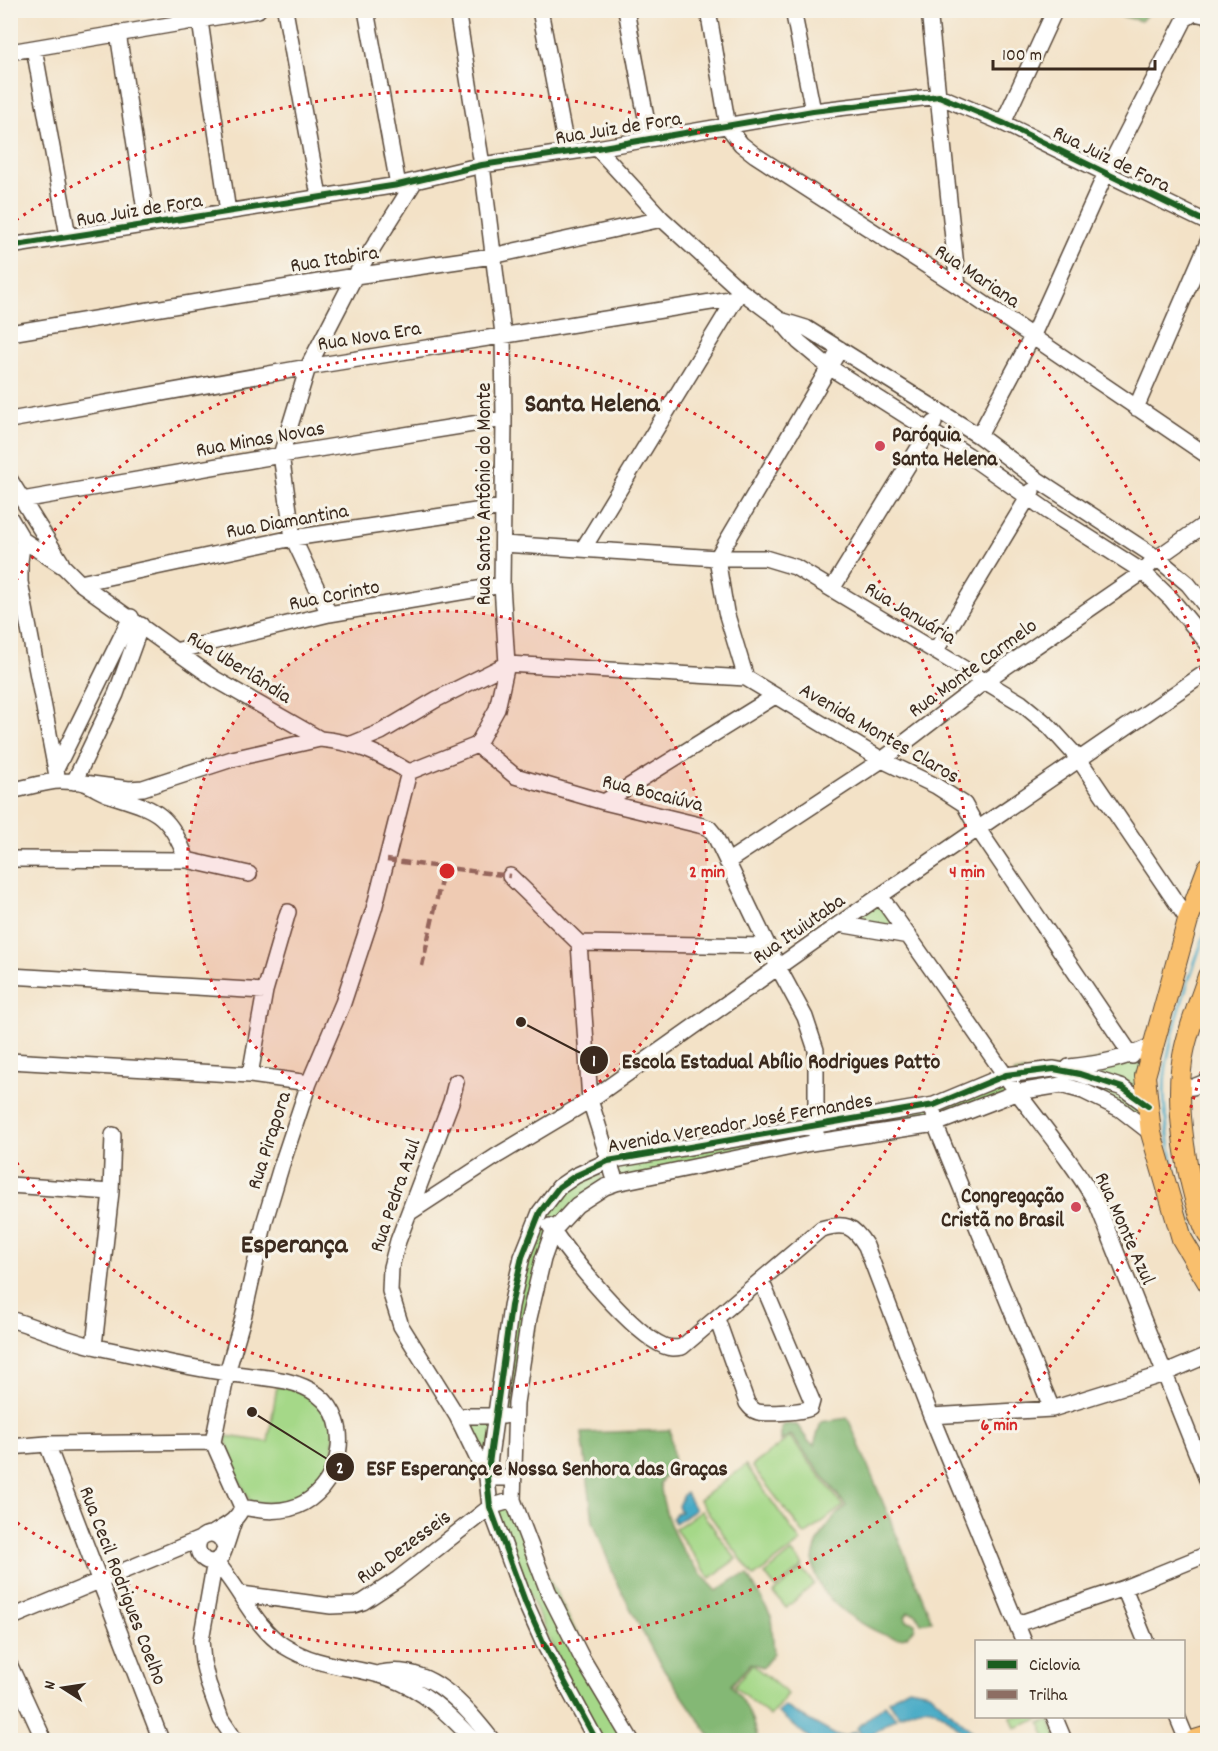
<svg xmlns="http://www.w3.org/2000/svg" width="1218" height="1751" font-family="Dekko,sans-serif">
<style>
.green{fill:#a5d888;stroke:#708153;stroke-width:1.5}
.forest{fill:#84b874;stroke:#607149;stroke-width:1.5}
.water{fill:#46aac6;stroke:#406a72;stroke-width:1.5}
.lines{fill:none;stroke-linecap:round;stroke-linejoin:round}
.stream{stroke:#46aac6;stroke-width:3}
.minor-casing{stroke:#574637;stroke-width:18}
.major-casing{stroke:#574637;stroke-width:22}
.minor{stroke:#fff;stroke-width:15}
.major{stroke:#f9bf6d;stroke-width:20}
.quiet{stroke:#8d6e63;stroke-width:4.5;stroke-dasharray:9 4.5;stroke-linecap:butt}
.cycleway-casing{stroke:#f7f3e8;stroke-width:10}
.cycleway{stroke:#1b5e20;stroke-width:6}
.ring{fill:none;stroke:#d62828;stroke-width:3;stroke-dasharray:3 6}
.poi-dot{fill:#d1495b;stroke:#f7f3e8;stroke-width:2}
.labels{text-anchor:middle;stroke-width:6;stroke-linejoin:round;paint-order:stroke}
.street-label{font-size:21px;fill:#3b2a1e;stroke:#f7f3e8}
.poi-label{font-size:21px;font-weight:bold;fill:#3b2a1e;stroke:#f7f3e8;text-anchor:start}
.district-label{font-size:27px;font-weight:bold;fill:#3b2a1e;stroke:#f7f3e8}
.centre{fill:#d62828;stroke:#f7f3e8;stroke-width:3}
.ring-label{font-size:18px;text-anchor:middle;font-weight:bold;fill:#d62828;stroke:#f7f3e8;stroke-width:6;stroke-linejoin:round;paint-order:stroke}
.leader{fill:none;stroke:#3b2a1e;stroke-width:2}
.callout-dot{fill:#3b2a1e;stroke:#f7f3e8;stroke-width:2}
.mark-label{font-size:18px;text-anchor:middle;font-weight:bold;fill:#fff}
.callout-label{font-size:22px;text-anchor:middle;font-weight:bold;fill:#3b2a1e;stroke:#f7f3e8;stroke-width:6;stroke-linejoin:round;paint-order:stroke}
</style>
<rect width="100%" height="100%" fill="#f7f3e8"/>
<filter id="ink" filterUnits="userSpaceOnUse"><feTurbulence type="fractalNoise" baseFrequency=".0167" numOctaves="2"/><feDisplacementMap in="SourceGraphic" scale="12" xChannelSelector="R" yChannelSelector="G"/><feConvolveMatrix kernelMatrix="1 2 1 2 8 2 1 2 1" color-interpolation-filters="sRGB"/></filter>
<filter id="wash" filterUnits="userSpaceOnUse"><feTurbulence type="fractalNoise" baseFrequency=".008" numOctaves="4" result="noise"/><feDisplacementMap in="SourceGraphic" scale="24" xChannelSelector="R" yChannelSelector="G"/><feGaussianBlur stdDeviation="1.35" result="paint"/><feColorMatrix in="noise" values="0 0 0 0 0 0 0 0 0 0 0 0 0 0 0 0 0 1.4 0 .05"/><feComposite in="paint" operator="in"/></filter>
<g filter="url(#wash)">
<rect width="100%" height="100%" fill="#f3e2c7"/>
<path class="green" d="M880 896 909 936 839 924Z
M1153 1045 1151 1133 1091 1094 1025 1090 1014 1073 1067 1068Z
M1006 1075 1018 1092 935 1124 866 1134 864 1116 934 1105Z
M815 1126 816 1143 616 1183 608 1161Z
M597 1165 605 1187 553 1231 516 1417 495 1415 487 1478 457 1416 495 1415 504 1354 540 1212Z
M277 1386 289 1387 318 1399 334 1424 332 1462 310 1491 280 1503H258L250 1501 234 1471 225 1436 268 1442Z
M790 1437 843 1506 805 1535 752 1466Z
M746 1465 801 1542 754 1577 699 1500Z
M513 1500 522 1526 631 1740H596L594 1738 490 1507Z
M701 1511 736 1559 710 1578 675 1529Z
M792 1552 803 1566 776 1588 765 1574Z
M802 1569 814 1584 786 1608 774 1593Z
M752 1664 788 1694 770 1716 734 1686Z
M1011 1717V1716L1045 1717 1015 1728Z
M1050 1720 1058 1740H1047L1040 1723Z"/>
<path class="forest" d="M1104 10H1150V11L1141 21 1104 12Z
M848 1418 932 1621 921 1623 916 1614 908 1612 905 1616 907 1621 915 1623V1628C913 1630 908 1636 905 1637 888 1644 844 1613 832 1601 823 1592 812 1574 813 1560 815 1539 831 1519 846 1506L791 1435 781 1441V1427L786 1424 797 1425 809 1442 814 1445 821 1422Z
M670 1430 674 1464 660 1483C666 1531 684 1557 717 1591L736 1578 748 1575 771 1616 774 1653 763 1667 751 1663 731 1685C747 1704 752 1717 758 1740H714L710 1736 657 1659 616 1581 593 1521 582 1433Z"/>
<path class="water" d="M686 1493 695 1510 675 1523 672 1518 676 1513 681 1512 678 1506 683 1495Z
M909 1688 929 1692 977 1736 973 1740C945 1722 940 1693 899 1716L889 1701 898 1694Z
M885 1704 896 1718 864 1739 857 1728Z
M784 1706 837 1736H845L855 1731 862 1739 812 1740 778 1713Z"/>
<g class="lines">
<path class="stream" d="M1208 926C1191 972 1174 1019 1166 1067 1158 1116 1181 1219 1208 1261"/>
</g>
</g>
<g filter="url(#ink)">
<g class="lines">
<g class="minor-casing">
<path id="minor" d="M285 10 319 196
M366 10 398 185
M540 10 567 152
M626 10 650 139
M708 10 728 127 741 144 755 155 958 286 1208 456
M793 10 813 111
M929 10 958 286
M200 21 228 212
M118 33 147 224
M34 48 68 236
M10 52 258 10
M1003 123 1055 10
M597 148 662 219 741 291 780 320 799 342 829 367 968 455 1049 512 1143 572 1171 599 1208 644
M10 246 398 185 482 165 597 148 813 111 939 96 1003 123 1208 223
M780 320 806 328 979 436 1038 480 1157 558 1188 584 1208 609
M10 333 355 276 492 256 662 219
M840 349 717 558 726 612 746 678 882 760 936 786 964 804 978 829 1132 1056
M1136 408 1208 242
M10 420 308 367 736 298
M979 436 1032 337 1106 173 1185 19 1194 13 1208 16
M10 480 61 562
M22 500 281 455 504 419
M10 518 23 540 64 567 80 583 215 679 320 739C355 742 380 754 409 772
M23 540 20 561V582L58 781
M503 544 717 558H765L795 567 1021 703 1049 726 1078 758 1188 920
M583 549 739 293
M80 583 293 538 503 507
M832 589 934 423
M329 614 293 538 281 455 308 367 355 276 415 181
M936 650 1032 491
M175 651 329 614 502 585
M352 744 381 732 437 699 507 664 746 678
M477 745 515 776 604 802 699 825 709 828 714 834 778 967 805 1017 816 1050V1135
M56 769 131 617
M409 772 477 745 497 709 507 664 502 585 504 419 503 334 482 165 457 10
M74 782 116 694 141 625
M84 783 129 789 143 788 232 759 320 739
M10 791C26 788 45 781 61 781 68 781 78 781 84 783 93 786 101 792 110 795 156 810 168 811 187 860
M604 802 775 696
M10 859 187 860 249 874
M727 862 882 760 985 681 1143 572 1157 558 1208 522
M510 876 579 943 590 1100 616 1183
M880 896C927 961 971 1027 1017 1092 1045 1129 1074 1164 1097 1204L1208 1482
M839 924 909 936
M579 943 768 946
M10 976 265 991
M10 1061 250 1075 309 1083
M1069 1067C1100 1064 1125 1059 1153 1045
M250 1075 265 991 288 912
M456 1082 451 1102 398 1241 391 1267 390 1291 401 1326 457 1416 487 1478H513
M1181 1088 1193 1087 1208 1081
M934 1114 935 1124 1052 1409
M10 1185 111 1192
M409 1213 498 1155 590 1100 839 924 1208 671
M550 1226C570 1257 632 1333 664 1346 671 1349 676 1348 682 1347L821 1229C845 1222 853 1225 866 1246L931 1416 1024 1642
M10 1319C39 1328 68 1341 97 1347 140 1356 183 1367 227 1373 257 1378 292 1376 318 1395 355 1423 340 1483 304 1503 284 1514 262 1511 242 1507
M717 1319 747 1403C750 1407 753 1411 758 1412 768 1414 802 1412 810 1408L812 1401 761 1280
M94 1346 111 1192 113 1135
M457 1416H504
M931 1416 1052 1409 1161 1375 1208 1355
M47 1444 161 1740
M10 1447 47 1444 213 1442
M212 1534C224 1526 237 1522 242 1507L213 1442 227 1373 243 1318 265 1220 281 1167 309 1083 343 1003 374 909 409 772
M224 1546C221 1534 209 1530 200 1539 192 1554 209 1570 221 1557 225 1552 231 1528 234 1521
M215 1561C240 1587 254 1627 284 1646 321 1669 351 1665 389 1678 423 1689 450 1715 473 1740
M215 1561 201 1640 203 1662 208 1683 221 1719 235 1740
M1124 1588 1146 1642
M241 1594 331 1606 354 1605 363 1602 398 1579 490 1507 513 1500
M10 1618 200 1539
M1017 1624 1124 1588 1208 1554
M10 1666 44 1740
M380 1673C430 1663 464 1705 492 1740
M1054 1716 1064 1740
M1177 1716 1187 1740
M596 1740 543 1642 526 1604 490 1507 487 1478 511 1306 522 1257 540 1212 559 1187 575 1176 608 1161 934 1105 1006 1075 1054 1069 1080 1074 1123 1088 1148 1106
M631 1740 582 1658 548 1591 513 1500 516 1403 529 1318 543 1259 553 1231 577 1205 605 1187 616 1183 811 1143 935 1124 1018 1092 1061 1085 1083 1091 1120 1109 1151 1133"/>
</g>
<g class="major-casing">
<path id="major" d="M1208 867 1188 920 1145 1076 1151 1133 1182 1239 1208 1283
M1208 976C1200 1001 1189 1026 1184 1051 1173 1100 1187 1190 1208 1235
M1195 1740 1208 1736"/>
</g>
<use href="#minor" class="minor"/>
<use href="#major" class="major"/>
<path class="quiet" d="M387 860 510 876
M422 966 444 867"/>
<g class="cycleway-casing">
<path id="cycleway" d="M10 246 398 185 482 165 597 148 813 111 939 96 1003 123 1208 223
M596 1740 543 1642 526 1604 490 1507 487 1478 511 1306 522 1257 540 1212 559 1187 575 1176 608 1161 934 1105 1006 1075 1054 1069 1080 1074 1123 1088 1148 1106"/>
</g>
<use href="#cycleway" class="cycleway"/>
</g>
</g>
<circle cx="447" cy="871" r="260" fill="#d62828" fill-opacity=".12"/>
<g class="ring">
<circle cx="447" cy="871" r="260"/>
<path d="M11 588A520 520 0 1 1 11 1154"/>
<path d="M1206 1053A781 781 0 0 1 16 1522M16 220A781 781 0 0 1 1206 689"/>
</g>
<g class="poi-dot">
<circle cx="880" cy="446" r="6"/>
<circle cx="1076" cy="1207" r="6"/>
</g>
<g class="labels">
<g class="street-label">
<text transform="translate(618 127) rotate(-9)" y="7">Rua Juiz de Fora</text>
<text transform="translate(1112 158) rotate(26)" y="7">Rua Juiz de Fora</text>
<text transform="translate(139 209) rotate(-9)" y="7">Rua Juiz de Fora</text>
<text transform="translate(334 258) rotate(-9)" y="7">Rua Itabira</text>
<text transform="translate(978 275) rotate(34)" y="7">Rua Mariana</text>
<text transform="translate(369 335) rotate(-9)" y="7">Rua Nova Era</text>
<text transform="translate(260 438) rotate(-10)" y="7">Rua Minas Novas</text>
<text transform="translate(483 494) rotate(-90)" y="7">Rua Santo Antônio do Monte</text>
<text transform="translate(287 520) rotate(-10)" y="7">Rua Diamantina</text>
<text transform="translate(334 594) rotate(-11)" y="7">Rua Corinto</text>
<text transform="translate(911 612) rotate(31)" y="7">Rua Januária</text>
<text transform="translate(240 666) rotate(32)" y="7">Rua Uberlândia</text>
<text transform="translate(972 667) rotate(-36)" y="7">Rua Monte Carmelo</text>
<text transform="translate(880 732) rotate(30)" y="7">Avenida Montes Claros</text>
<text transform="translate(653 792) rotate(14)" y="7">Rua Bocaiúva</text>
<text transform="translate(798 928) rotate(-35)" y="7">Rua Ituiutaba</text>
<text transform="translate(740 1122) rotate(-10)" y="7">Avenida Vereador José Fernandes</text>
<text transform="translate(268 1140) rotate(-72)" y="7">Rua Pirapora</text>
<text transform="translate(394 1195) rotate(-71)" y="7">Rua Pedra Azul</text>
<text transform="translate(1126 1228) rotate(66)" y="7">Rua Monte Azul</text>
<text transform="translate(403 1546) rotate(-36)" y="7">Rua Dezesseis</text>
<text transform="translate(124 1585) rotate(69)" y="7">Rua Cecil Rodrigues Coelho</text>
</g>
<g class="poi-label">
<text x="892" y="441">Paróquia<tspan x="892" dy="24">Santa Helena</tspan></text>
<text x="1064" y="1202" text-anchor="end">Congregação<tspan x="1064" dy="24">Cristã no Brasil</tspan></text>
</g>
<g class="district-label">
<text x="592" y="411">Santa Helena</text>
<text x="294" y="1252">Esperança</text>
</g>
</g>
<circle cx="447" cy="871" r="9" class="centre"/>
<g class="ring-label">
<text x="707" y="877">2 min</text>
<text x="967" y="877">4 min</text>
<text x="999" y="1430">6 min</text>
</g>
<path class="leader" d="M521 1022L594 1060M252 1412L340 1467"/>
<g class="callout-dot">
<circle cx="521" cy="1022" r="6"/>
<circle cx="252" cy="1412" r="6"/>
<circle cx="594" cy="1060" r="15"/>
<circle cx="340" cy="1467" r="15"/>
</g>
<g class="mark-label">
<text x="594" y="1066">1</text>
<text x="340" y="1473">2</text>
</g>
<g class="callout-label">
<text x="781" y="1068">Escola Estadual Abílio Rodrigues Patto</text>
<text x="547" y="1475">ESF Esperança e Nossa Senhora das Graças</text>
</g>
<rect width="1218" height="1751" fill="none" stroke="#f7f3e8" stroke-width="36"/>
<rect x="975" y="1640" width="210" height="78" fill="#f7f3e8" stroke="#aca397" stroke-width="1.5"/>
<rect x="987" y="1660" width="30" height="9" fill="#1b5e20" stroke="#aca397" stroke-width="1.5"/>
<text x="1029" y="1670" font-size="18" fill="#3b2a1e">Ciclovia</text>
<rect x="987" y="1690" width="30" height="9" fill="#8d6e63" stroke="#aca397" stroke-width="1.5"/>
<text x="1029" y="1700" font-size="18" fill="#3b2a1e">Trilha</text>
<g transform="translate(63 1688) rotate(282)" stroke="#f7f3e8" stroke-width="4.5" paint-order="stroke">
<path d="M0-4.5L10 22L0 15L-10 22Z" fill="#3b2a1e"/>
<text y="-9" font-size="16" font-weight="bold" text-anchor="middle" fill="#3b2a1e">N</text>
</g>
<path d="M993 60v9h162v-9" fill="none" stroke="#3b2a1e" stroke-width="3"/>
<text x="1002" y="60" font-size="18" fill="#3b2a1e" stroke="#f7f3e8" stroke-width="4.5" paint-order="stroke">100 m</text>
</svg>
